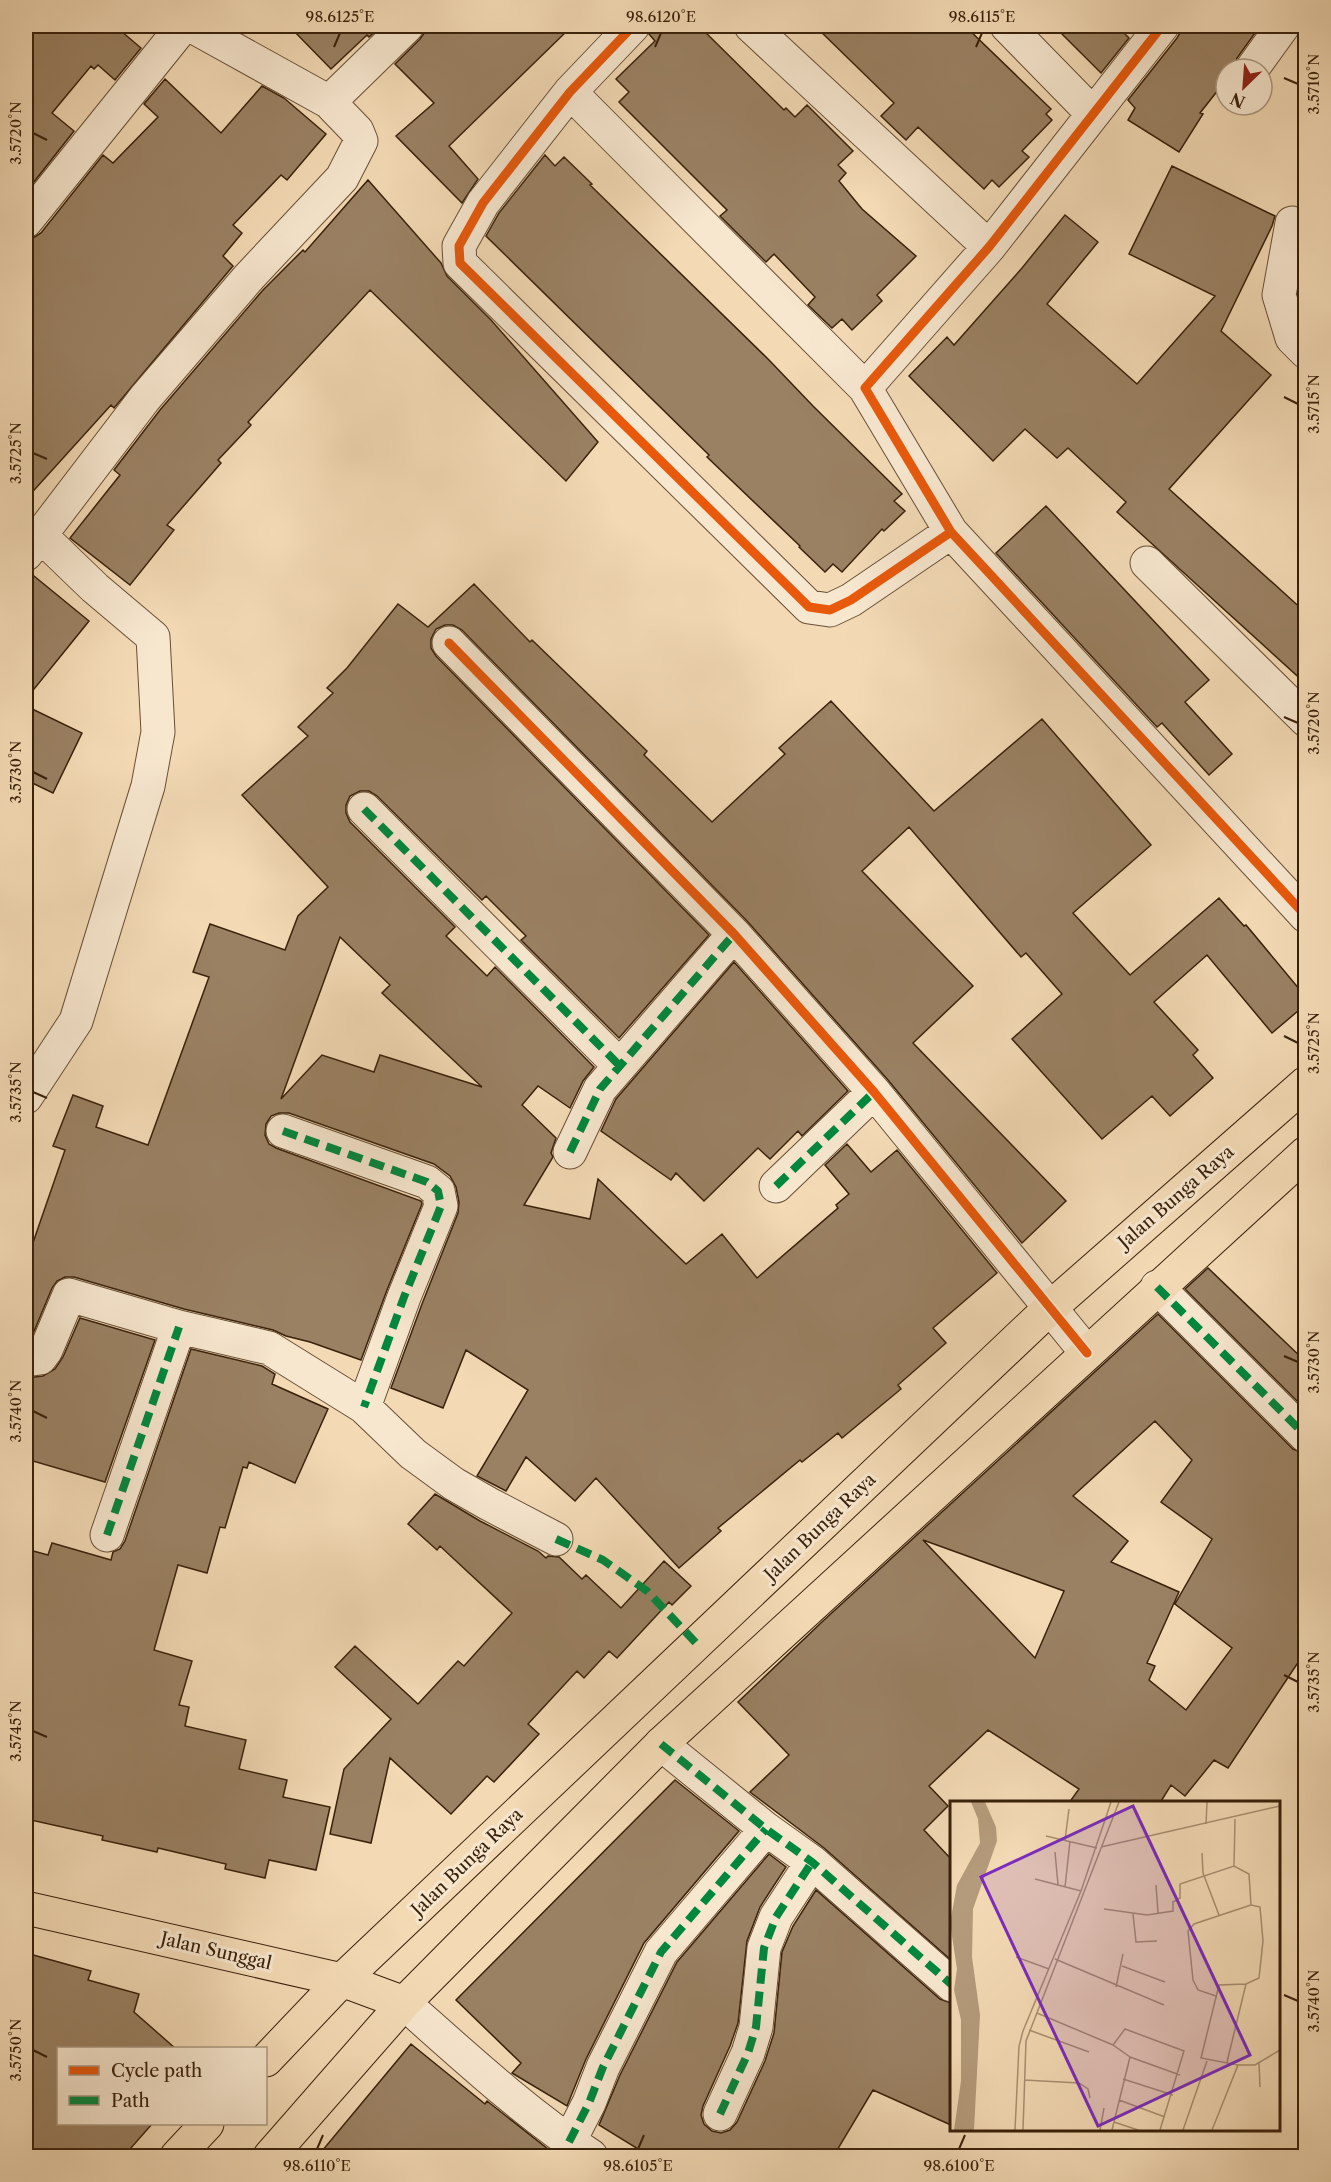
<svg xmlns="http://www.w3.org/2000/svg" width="1331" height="2182" font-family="'Libre Caslon Text',serif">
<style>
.building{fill:#9a8163;stroke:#39210b;stroke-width:1.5;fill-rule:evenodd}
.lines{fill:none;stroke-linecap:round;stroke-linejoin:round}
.minor-casing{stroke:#684f36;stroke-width:35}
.major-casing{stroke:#39210b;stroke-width:35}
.minor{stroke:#f7e7cf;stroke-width:33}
.major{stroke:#f3dab5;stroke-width:33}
.quiet{stroke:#00873e;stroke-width:8;stroke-dasharray:15 8;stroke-linecap:butt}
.cycleway-casing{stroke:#f7e7cf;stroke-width:13}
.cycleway{stroke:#e8590c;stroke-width:9}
.ticks{fill:none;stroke:#39210b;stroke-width:2}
.labels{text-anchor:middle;stroke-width:6;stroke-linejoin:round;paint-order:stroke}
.street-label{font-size:18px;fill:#39210b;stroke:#f7e7cf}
.inset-road{fill:none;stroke:#a99071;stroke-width:1.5}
.view{fill:#7b2cbf;fill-opacity:0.15;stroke:#7b2cbf;stroke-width:3}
.inset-edge{fill:none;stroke:#39210b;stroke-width:3}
.neatline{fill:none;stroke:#39210b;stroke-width:2}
.ticks-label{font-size:15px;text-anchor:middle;fill:#39210b}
</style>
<rect width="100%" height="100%" fill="#f3dab5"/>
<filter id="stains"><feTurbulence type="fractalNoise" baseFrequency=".00333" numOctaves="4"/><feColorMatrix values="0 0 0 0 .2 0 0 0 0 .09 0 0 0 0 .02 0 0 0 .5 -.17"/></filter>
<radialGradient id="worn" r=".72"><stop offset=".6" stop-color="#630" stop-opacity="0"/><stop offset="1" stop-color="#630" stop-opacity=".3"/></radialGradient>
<path class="building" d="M26 26H115L141 48 115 80 98 65 94 69 91 66 52 113 74 131 26 192Z
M289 26H381L369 37 367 35 331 69Z
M425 26H572L449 146 478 179 462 203 396 136 434 103 395 64 420 39 425 32Z
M651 26H699L784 110 786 108 795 117 807 105 853 151 838 165 846 173 839 181 862 209 916 256 877 295 882 301 852 330 842 319 832 328 808 305 815 297 774 254 766 262 720 216 727 210 619 102 629 92 616 79 655 41 649 34Z
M815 26H965L1051 109 1046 114 1052 120 1022 151 1029 157 999 187 992 180 984 189 918 127 906 140 881 116 894 103Z
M1054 26H1117L1129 38 1101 73Z
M1184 26H1260L1237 58 1234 69H1226V80L1200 113 1203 114 1179 152 1128 120 1135 108 1128 100 1177 38Z
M165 79 221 133 262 86 284 98 326 134 287 180 281 175 233 225 242 233 223 256 233 266 114 408 111 405 26 499V239L33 238 41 233 103 155 113 163 158 117 144 104Z
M545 155 555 166 564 157 592 184 590 185 769 360 813 406 902 494 894 501 905 511 884 531 882 529 842 572 833 564 825 572 799 547 800 546 707 457 709 455 486 236 499 213Z
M1172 166 1275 216 1272 226 1221 331 1271 375 1169 489 1305 612V683L1117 512 1126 502 1068 448 1057 458 1025 429 993 461 909 376 947 337 954 345 1022 268 1065 215 1098 242 1047 304 1137 384 1215 296 1129 254Z
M368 180 441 263 447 276 491 320 598 442 566 481 370 290 248 422 251 425 218 460 221 463 167 525 174 530 130 585 70 538 120 475 114 470 160 410 263 290 303 250 305 252Z
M1046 506 1209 680 1185 702 1232 754 1209 775 1162 723 1157 727 996 553Z
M26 572H29L89 621 26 699Z
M474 584 530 642 532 640 647 751 644 755 712 822 785 754 779 748 831 701 934 811 1042 719 1151 845 1073 913 1130 975 1219 898 1244 926 1246 925 1305 996V1005L1272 1033 1207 955 1154 1002 1198 1050 1193 1055 1213 1078 1170 1116 1152 1096 1102 1139 1012 1039 1062 994 1026 953 1021 957 909 827 862 871 973 986 913 1043 1066 1201 1022 1243 888 1080 747 921 462 630 453 625H445L436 629 431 639V648L436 656 709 935 619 1038 521 940 526 936 486 896 482 900 377 796 369 791H360L350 796 346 805V813L350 822 455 927 446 936 487 976 495 967 594 1067 583 1081 570 1108 538 1086 522 1105 556 1138 551 1153 553 1157 524 1205 590 1219 598 1179 686 1264 722 1234 757 1278 838 1208 836 1205 849 1194 825 1165 847 1144 871 1172 897 1150 997 1273 933 1328 946 1343 898 1385 901 1389 842 1438 838 1433 802 1462 800 1460 718 1528 721 1531 679 1568 596 1478 575 1501 526 1457 506 1491 477 1476 528 1390 466 1350 443 1408 391 1388 422 1304 458 1213 459 1202 456 1187 450 1176 434 1164 289 1113H279L271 1116 266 1124 265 1135 269 1144 276 1148 421 1201 422 1204 387 1290 361 1360 310 1342 286 1336 273 1330 184 1309 74 1277H65L57 1281 52 1288 30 1341H26V1263L65 1150 53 1146 73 1095 103 1106 96 1127 148 1145 209 977 193 972 210 924 285 950 298 916 328 887 242 795 308 736 298 727 333 693 327 688 347 668 398 604 428 627ZM340 937 390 985 382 993 482 1087 380 1055 374 1072 322 1055 281 1099Z
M26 706 82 733 53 793 26 780Z
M734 962 848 1091 802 1136 798 1131 770 1159 758 1148 704 1201 676 1173 671 1180 601 1131 616 1099Z
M1208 1268 1305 1361V1409L1185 1289Z
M1158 1314 1293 1449 1305 1454V1652L1228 1768 1214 1760 1185 1796 1171 1785 1160 1803H1069L1079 1789 988 1730 929 1786 948 1806 924 1830 951 1859V1960L824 1848 750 1792 789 1755 738 1702 823 1621ZM1155 1421 1192 1460 1161 1502 1212 1539 1175 1604 1232 1648 1186 1710 1149 1680 1155 1666 1147 1663 1179 1592 1111 1562 1128 1541 1073 1496ZM923 1540 1064 1591 1035 1658Z
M80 1318 155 1340 105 1482 26 1459V1378L43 1376 55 1369 63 1357Z
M191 1349 262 1366 275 1374 272 1384 328 1409 295 1483 249 1462 247 1468 243 1467 225 1528 220 1527 207 1573 178 1565 154 1650 192 1661 179 1705 189 1707 185 1726 246 1740 239 1769 287 1780 283 1797 330 1807 316 1870 269 1860 265 1878 225 1869 226 1864 158 1848 157 1852 102 1840 103 1836 26 1819V1549L48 1555 52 1543 111 1560 113 1552 120 1549 125 1541Z
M435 1494 480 1521 538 1551 546 1558 548 1556 559 1557 582 1579 586 1575 621 1608 664 1561 691 1586 672 1605 669 1602 617 1658 609 1651 584 1678 577 1671 528 1724 539 1734 494 1782 487 1776 451 1814 390 1758 371 1843 330 1834 344 1769 391 1719 335 1667 355 1646 418 1704 458 1661 464 1666 512 1613 440 1546 437 1550 408 1524Z
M675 1780 739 1831 644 1943 586 2059 567 2106 512 2073 521 2063 456 2000Z
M769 1854 786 1867 760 1907 747 1941 738 2023 730 2046 703 2106 701 2115 704 2124 712 2131 721 2133 730 2130 737 2122 765 2061 774 2033 782 1952 793 1926 816 1890 940 1999 951 2003V2125L873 2090 833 2157H651L599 2125 620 2075 677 1962Z
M26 1953 91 1971 88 1980 139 1994 134 2012 176 2049H58V2124H152L123 2157H26Z
M411 2044 485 2104 487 2101 558 2157H317Z"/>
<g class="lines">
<g class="minor-casing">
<path id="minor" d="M633 26 570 92 483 203 459 246 460 263 809 607 830 610 851 600 951 532
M751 26 989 247
M1007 26 1093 114
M1162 26 989 247 865 388 951 532 1306 916
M1252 69 1283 26
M570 92 865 388
M329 102 407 26
M26 221 183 26
M1292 223 1279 295 1292 338 1306 352
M26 554 145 398 249 277 342 178 361 141 357 131 329 102 192 26
M1147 563 1306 720
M449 643 734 934 874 1092 1087 1353
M364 809 620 1066
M26 1097 76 1021 148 786 158 732 153 637 95 588 40 535
M283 1131 427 1182 438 1191 441 1206 404 1297 364 1407
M570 1152 600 1089 734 934
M776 1186 874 1092
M1157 1287 1306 1436
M26 1360 40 1358 46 1350 69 1295 179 1327 269 1348 364 1407 413 1454 454 1484 489 1504 556 1539
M107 1535 179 1327
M661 1744 766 1829 812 1862 952 1985
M404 2003C464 2056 524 2112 591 2156
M720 2114 748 2053 756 2027 764 1948 776 1917 812 1862
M569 2142 589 2103 603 2067 661 1952 766 1829"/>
</g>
<g class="major-casing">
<path id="major" d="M26 1908 342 1980 404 2003
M266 2060 342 1980 1050 1308 1306 1083
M177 2156 207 2124
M270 2156 404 2003 661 1744 1306 1153"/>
</g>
<use href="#minor" class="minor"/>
<use href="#major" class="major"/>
<path class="quiet" d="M364 809 620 1066
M283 1131 427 1182 438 1191 441 1206 404 1297 364 1407
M570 1152 600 1089 734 934
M776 1186 874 1092
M1157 1287 1306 1436
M107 1535 179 1327
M556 1539 603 1560 647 1591 697 1644
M661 1744 766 1829 812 1862 952 1985
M720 2114 748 2053 756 2027 764 1948 776 1917 812 1862
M569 2142 589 2103 603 2067 661 1952 766 1829"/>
<g class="cycleway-casing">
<path id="cycleway" d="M633 26 570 92 483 203 459 246 460 263 809 607 830 610 851 600 951 532
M1162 26 989 247 865 388 951 532 1306 916
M449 643 734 934 874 1092 1087 1353"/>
</g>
<use href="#cycleway" class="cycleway"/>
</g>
<path class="ticks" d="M334 47 340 33M655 47 661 33M976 47 982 33M1284 78 1298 84M33 133 47 140M1284 397 1298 404M33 453 47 459M1284 717 1298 723M33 772 47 779M1284 1036 1298 1043M33 1092 47 1098M1284 1356 1298 1362M33 1411 47 1418M1284 1675 1298 1682M33 1731 47 1737M1284 1995 1298 2001M33 2050 47 2057M317 2149 323 2135M638 2149 644 2135M959 2149 965 2135"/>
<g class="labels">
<g class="street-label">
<text transform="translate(1176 1197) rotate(-41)" y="6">Jalan Bunga Raya</text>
<text transform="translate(820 1527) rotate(-44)" y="6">Jalan Bunga Raya</text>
<text transform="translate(467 1862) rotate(-44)" y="6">Jalan Bunga Raya</text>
<text transform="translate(216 1951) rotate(13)" y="6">Jalan Sunggal</text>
</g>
</g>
<g transform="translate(950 1801)">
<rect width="330" height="330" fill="#f3dab5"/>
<path d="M21 1H35L46 26 47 40 23 108 22 156 30 214 24 329H4L11 280V219L4 189 7 168 0 122 7 84 30 42 28 18Z" fill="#b49b7b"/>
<path class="inset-road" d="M256 23 257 1M96 35 147 47M115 39 119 8M151 46 330 5M105 51 108 84M252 52 253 72 269 114M284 65 285 18M85 78 131 90M206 84 208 112M115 86 120 40M154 108 197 114 223 110V101L230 97V83L284 65 299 73 301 104 310 106 313 140 309 177 296 183 269 184 251 257 288 264 262 329M183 113 186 141 207 140M66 156 99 168M105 158 214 204M172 165 215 181M166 186 173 153M266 195 248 189 243 179 238 130 244 123 301 104M87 212 163 244 180 256 162 329M79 229 139 251M163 244 175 228 234 250 210 329M180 256 230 274M277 261 296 183M309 262 310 286M288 264H305L330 249M173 278 223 294M74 279 129 282 138 288 140 297M169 299 215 316M164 321 188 329M65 329 69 245 73 230 131 90 161 1M73 329 76 240 169 1M150 329 154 307M233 329 257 260"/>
<path class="view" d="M183 5 300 254 148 325 31 76Z"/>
<rect width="330" height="330" class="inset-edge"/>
</g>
<rect width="1331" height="2182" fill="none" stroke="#f3dab5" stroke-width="66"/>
<rect x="57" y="2047" width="210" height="78" fill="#f7e7cf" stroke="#ab9881" stroke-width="1.5"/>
<rect x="69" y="2066" width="30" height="9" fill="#e8590c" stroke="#ab9881" stroke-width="1.5"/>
<text x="111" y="2077" font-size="18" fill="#39210b">Cycle path</text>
<rect x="69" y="2096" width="30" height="9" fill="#00873e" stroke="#ab9881" stroke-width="1.5"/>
<text x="111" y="2107" font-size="18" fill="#39210b">Path</text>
<g transform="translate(1244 87) rotate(205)"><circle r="28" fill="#f7e7cf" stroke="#ab9881" stroke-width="1.5"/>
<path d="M0-4.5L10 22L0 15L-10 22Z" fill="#8f2418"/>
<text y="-9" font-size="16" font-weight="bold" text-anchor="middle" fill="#39210b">N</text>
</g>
<rect x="33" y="33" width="1265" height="2116" class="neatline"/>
<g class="ticks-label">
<text x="340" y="22">98.6125°E</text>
<text x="661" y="22">98.6120°E</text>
<text x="982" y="22">98.6115°E</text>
<text transform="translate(1314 84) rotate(-90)" y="5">3.5710°N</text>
<text transform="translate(16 133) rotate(-90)" y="5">3.5720°N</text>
<text transform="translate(1314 404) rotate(-90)" y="5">3.5715°N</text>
<text transform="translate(16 453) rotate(-90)" y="5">3.5725°N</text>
<text transform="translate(1314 723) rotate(-90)" y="5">3.5720°N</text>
<text transform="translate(16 772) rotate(-90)" y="5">3.5730°N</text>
<text transform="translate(1314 1043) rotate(-90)" y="5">3.5725°N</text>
<text transform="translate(16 1092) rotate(-90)" y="5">3.5735°N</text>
<text transform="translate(1314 1362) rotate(-90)" y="5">3.5730°N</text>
<text transform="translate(16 1411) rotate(-90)" y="5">3.5740°N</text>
<text transform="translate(1314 1682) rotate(-90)" y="5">3.5735°N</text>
<text transform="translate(16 1731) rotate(-90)" y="5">3.5745°N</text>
<text transform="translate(1314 2001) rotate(-90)" y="5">3.5740°N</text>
<text transform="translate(16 2050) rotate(-90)" y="5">3.5750°N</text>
<text x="317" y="2171">98.6110°E</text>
<text x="638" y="2171">98.6105°E</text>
<text x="959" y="2171">98.6100°E</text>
</g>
<rect width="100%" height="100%" filter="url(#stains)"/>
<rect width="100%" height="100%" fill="url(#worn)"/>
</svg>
